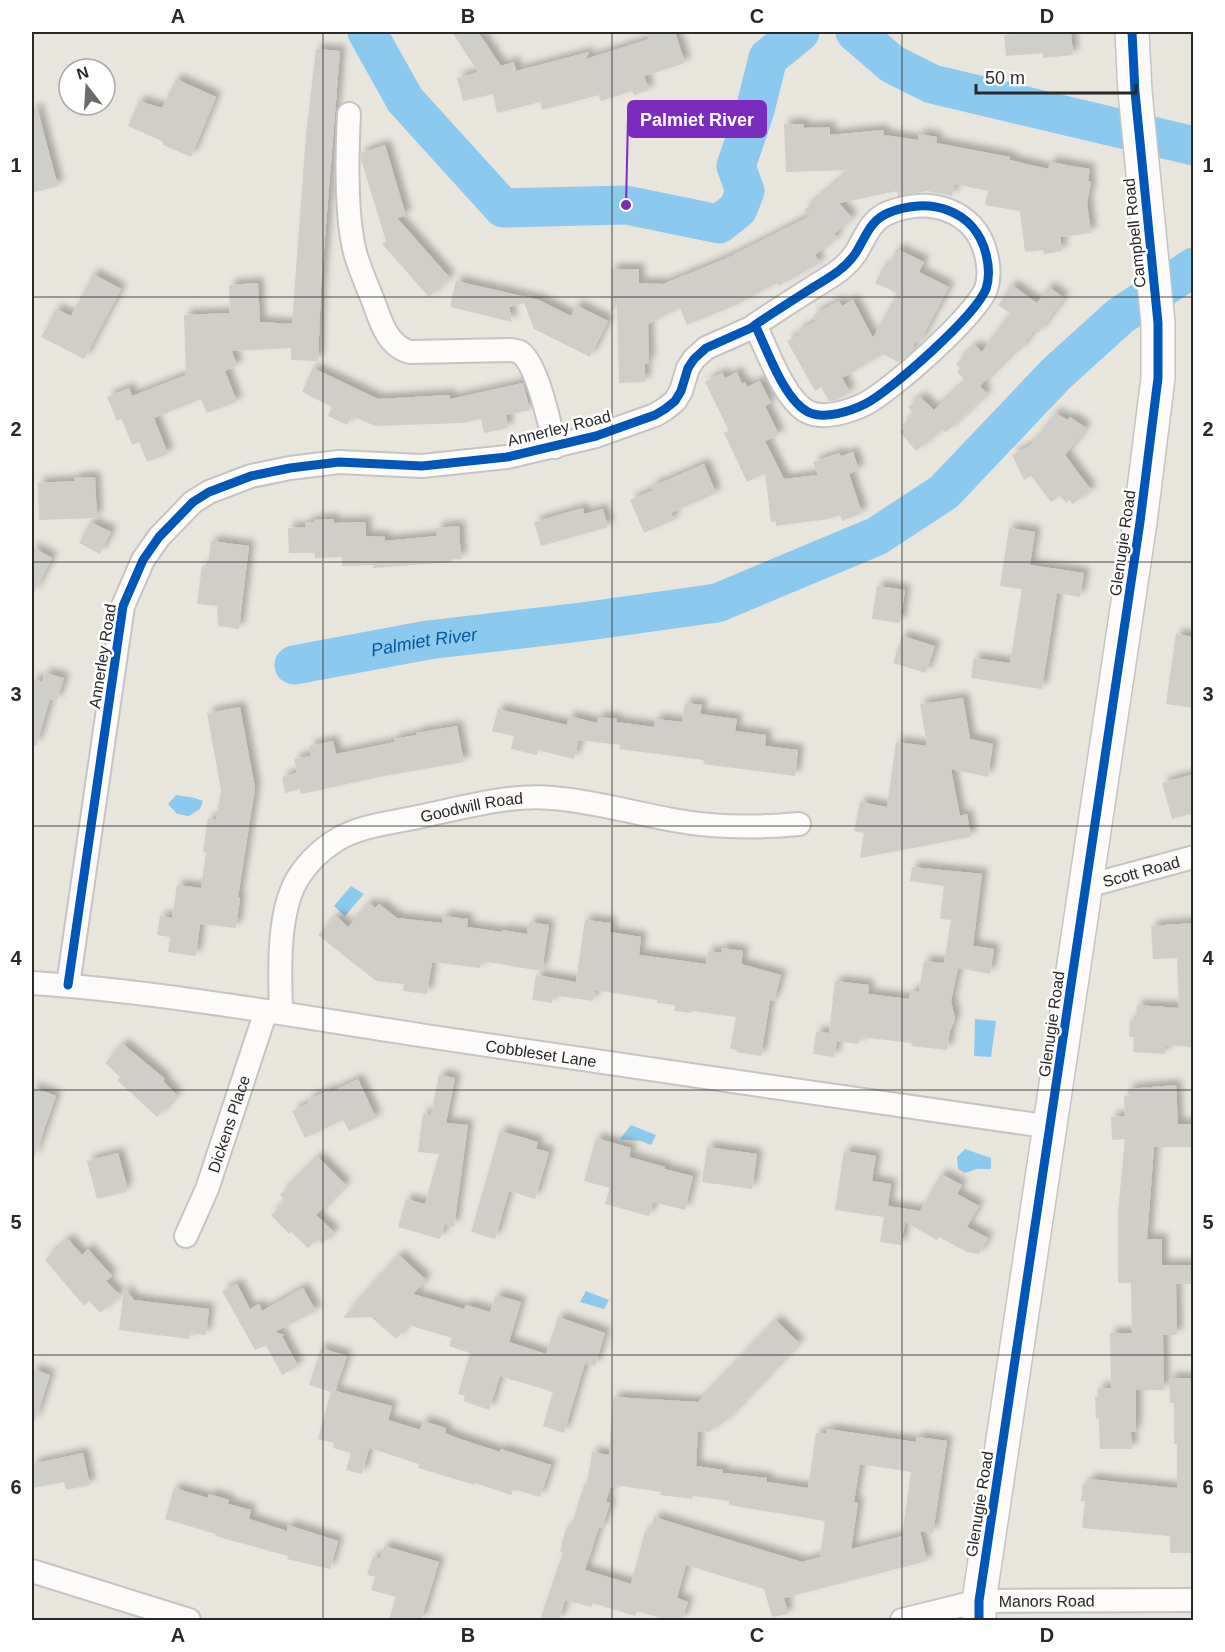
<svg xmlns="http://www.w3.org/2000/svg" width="1225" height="1652" font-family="Helvetica,sans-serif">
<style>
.water{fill:#8cc9ee}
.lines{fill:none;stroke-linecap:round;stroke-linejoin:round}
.river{stroke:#8cc9ee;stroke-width:39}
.building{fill:#d0cec9;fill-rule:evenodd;filter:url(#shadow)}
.street-casing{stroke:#c5c4c3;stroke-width:26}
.secondary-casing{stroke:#c5c4c3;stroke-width:36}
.street{stroke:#fcfbfa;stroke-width:22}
.secondary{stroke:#fcfbfa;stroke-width:33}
.cycleway-casing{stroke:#fff;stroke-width:13}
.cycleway{stroke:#0057b8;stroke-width:9}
.grid{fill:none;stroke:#292929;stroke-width:1.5;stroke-opacity:0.55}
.labels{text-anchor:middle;stroke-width:5;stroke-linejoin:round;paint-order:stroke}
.street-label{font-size:16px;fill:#292929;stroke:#fff}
.water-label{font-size:18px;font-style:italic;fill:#0558a0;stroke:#fff}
.leader{fill:none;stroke:#7b2cbf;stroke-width:2}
.callout-dot{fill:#7b2cbf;stroke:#fff;stroke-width:2}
.callout{fill:#7b2cbf;stroke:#7b2cbf;stroke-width:2}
.callout-label{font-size:18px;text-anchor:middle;font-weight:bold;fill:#fff}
.neatline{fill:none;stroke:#292929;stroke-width:2}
.grid-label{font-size:20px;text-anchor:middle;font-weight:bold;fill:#292929}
</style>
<defs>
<filter id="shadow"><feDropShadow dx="5.5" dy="-5.5" stdDeviation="3" flood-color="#0004"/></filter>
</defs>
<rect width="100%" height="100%" fill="#e8e5dd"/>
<path class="water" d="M176 795 195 798 203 801 200 809 189 816 177 814 168 804Z
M351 886 364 894 345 916 334 906Z
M975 1019 996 1021 991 1057 974 1056Z
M631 1125 656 1135 651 1145 641 1141 620 1139Z
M965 1149 991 1158V1169H977L965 1173 958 1169 957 1157Z
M586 1291 609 1300 604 1309 580 1302Z"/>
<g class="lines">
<g class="river">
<path d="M367 32 405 100 503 208 626 205 719 224 738 209 745 191 736 166 755 110 768 58 800 32"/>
<path d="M855 32 892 64 932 84 1194 146"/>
<path id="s1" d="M294 665 428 640 581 622 717 603 877 536 944 492 1056 374 1120 316 1194 267"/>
</g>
</g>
<path class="building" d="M452 32H478L501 66 514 62 516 71 589 52 586 59 649 39 646 32H675L685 63 644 76 649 90 634 95 632 91 601 101 599 95 542 110 540 102 497 113 493 94 463 101 457 78 478 72Z
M1041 32H1071L1073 55 1043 58V53L1006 56 1004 35Z
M316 49 340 51 321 287 318 361 291 360V348L232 351 237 366 225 371 237 402 207 413 201 399 154 418 168 454 147 462 139 442 132 445 122 419 117 421 107 397 129 388 132 396 186 375 184 315 230 313 229 285 258 283 260 322 292 324 306 135Z
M176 79 216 97 191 157 163 145 162 141 128 126 139 101 162 108Z
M37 108 58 186 32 193V109Z
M784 124H804V128L830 127V135L883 130 884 135 918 140 919 134 937 137 936 143 1010 157V160L1048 169 1050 162 1090 169 1088 181 1091 182 1087 203 1091 233 1060 237 1062 251 1044 254 1043 250 1025 252 1020 211 985 205 988 191 955 184 952 196 927 191 898 196 897 191 839 203 852 218 834 234 837 238 815 255 820 263 779 286 777 283 736 305 687 325 680 308 648 324 649 364H645V382L619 383 617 304 611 315V269H639V283L663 284 725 259 810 216 804 210 851 170 786 172Z
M385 145 406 216 397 218 450 278 429 297 382 244 386 241 361 160V153Z
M897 249 924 262 919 272 949 287 919 343 916 341 911 352 898 362 883 354 842 378 850 392 837 400 829 401 821 387 815 391 787 341 799 335 797 332 816 321 813 315 839 301 842 306 853 300 873 338 897 293 875 283 884 266 887 268Z
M93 274 121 289 84 359 41 337 56 309 71 316Z
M456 281 539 300 571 316 576 305 608 321 590 357 534 329 524 303 509 307 512 322 450 307Z
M1012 285 1037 303 1049 287 1064 298 1038 333 1034 330 1019 351 1017 349 980 386 987 394 946 432 943 429 916 451 900 432 904 428 902 425 914 415 908 407 920 397 934 410 966 381 957 372 960 368 956 364 975 345 982 352 1010 313 998 305Z
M313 368 378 399 450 395V399L523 383 530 410 506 415 508 428 484 433 481 419 461 423 375 426 352 416 347 425 328 416 332 407 302 392Z
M737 372 742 384 745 382 747 387 760 381 771 403 765 406 779 435 765 441 784 479 818 475 813 462 839 453 841 456 853 452 859 470 849 474 862 513 842 521 840 515 829 519 776 526V522H771L765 473 747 482 724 433 729 431 705 382 722 373 725 378Z
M1055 413 1068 420 1070 417 1086 428 1065 455 1091 490 1073 504 1069 500 1066 503 1060 496 1051 502 1031 476 1024 480 1012 455 1031 445Z
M704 464 716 493 671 513 674 520 644 533 630 500 653 490 651 487Z
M95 477 97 518 39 520 38 483 75 481 74 478Z
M583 508 584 514 603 509 608 527 541 546 534 522Z
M334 519V523L366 522V536L385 537V541L437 536 436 528 459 526 461 559H451L452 562 373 568V565L342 566V557L315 558V553H289L288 528 306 527 305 523 314 522V520Z
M90 522 111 532 100 554 79 543Z
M1009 528 1035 532 1030 565 1084 573 1080 597 1057 593 1042 689 971 678 974 658 1010 663 1022 589 1000 586Z
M211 541 249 546 239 629 218 626 217 606 197 604 202 566 208 567Z
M32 547 52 558 32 596Z
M877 586 905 590 900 623 872 619Z
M1176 634 1194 637V708L1166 704Z
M902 636 935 646 926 673 893 663Z
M45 673 64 678 57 701 50 699 36 746 32 745V679L42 682Z
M963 698 970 739 993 744 988 777 951 769 960 816 967 814 971 837 860 858 864 833 854 831 860 802 887 807 896 742 927 746 920 704Z
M685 703 702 705 700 714 737 719 735 731 766 735 765 746 798 750 795 776 703 764 704 760 619 749 620 745 579 740 574 759 538 750 537 755 511 749 514 736 492 731 498 709 567 725 569 716 597 723 598 717 617 719 616 722 654 727 655 719 682 722Z
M240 707 255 788 238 897 240 898 236 928 200 924 196 956 168 952 170 937 157 935 160 916 172 918 177 885 201 888 206 853 203 852 208 818 216 820 221 790 207 713Z
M457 726 464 762 384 776 301 794 300 789 285 793 282 777 297 773 294 759 311 756 309 746 333 741 336 754 395 742 394 739 416 735V733Z
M1194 774V813L1172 819 1162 783Z
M912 867 982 874 973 946 994 949 990 974 958 968 951 1001 955 1019 950 1031 947 1050 911 1046 912 1043 860 1037 859 1044 837 1041 834 1057 813 1054 816 1032 829 1033 835 981 869 985 868 994 909 999 911 991 919 992 924 961 944 963 951 920 940 919 944 886 910 881Z
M369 903 375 908 379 904 397 918 442 923 443 916 468 919 467 927 502 932V930L527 934 529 922 549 925 542 971 481 961 480 968 432 962 427 994 403 991 404 984 376 981 318 935 336 916 348 927Z
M585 920 611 923 610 932 641 937 639 955 706 964 708 951 721 953 722 948 743 951 741 964 781 975 774 1001 770 1000 761 1056 737 1052V1050L730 1049 736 1017 692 1011 691 1013 674 1011 675 1005 657 1003V1000L595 990 593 1001 553 995 552 1003 532 1000 536 975 576 982Z
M1194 923V1047L1165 1045V1054L1133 1052 1134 1037H1129L1130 1020H1136L1137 1005 1179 1008 1177 958 1153 959 1151 926Z
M123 1044 165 1079 163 1081 177 1095 157 1117 117 1080 120 1077 105 1063Z
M439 1075 455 1078 446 1123 468 1125 454 1227 445 1224 440 1239 398 1227 406 1199 425 1204 439 1154 418 1152 423 1113 431 1115Z
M358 1079 376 1118 349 1131 343 1120 305 1138 292 1111 309 1103 308 1100 330 1090 331 1092Z
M1176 1085 1178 1124H1194V1147H1154L1147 1239H1162V1265H1194V1284H1176L1177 1335H1163L1164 1390H1136V1432H1131L1132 1449H1100L1099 1419 1096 1418 1095 1397H1098V1388H1111L1110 1333H1132L1131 1283H1118V1212L1125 1139 1112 1140 1111 1117 1125 1116 1124 1096H1129L1128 1089Z
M32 1087 56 1096 34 1158 32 1157Z
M500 1131 538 1142 536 1149 549 1152 535 1199 509 1191 495 1239 471 1232Z
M596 1138 631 1148 629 1157 665 1167 664 1169 693 1176 685 1210 653 1202 649 1216 605 1204 610 1188 584 1181Z
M707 1147 757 1154 752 1189 702 1182Z
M844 1151 876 1156 872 1181 891 1184 888 1206 920 1211 941 1174 962 1185 957 1194 979 1206 967 1227 988 1238 979 1254 967 1252 939 1237 937 1240 905 1222 901 1245 880 1242 884 1217 835 1210Z
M118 1153 127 1186 124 1187 126 1192 97 1199 87 1161Z
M318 1157 346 1185 316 1215 334 1232 322 1244 317 1239 308 1248 291 1232 289 1234 271 1215 286 1201 280 1195Z
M68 1239 82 1255 88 1249 112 1276 106 1281 120 1295 100 1313 89 1301 84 1306 45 1260Z
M399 1255 426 1280 413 1294 464 1309 466 1305 490 1312 496 1295 521 1302 509 1342 546 1354 558 1317 605 1333 595 1366 585 1363 564 1433 543 1426 553 1392 500 1376 489 1410 463 1401 465 1396 458 1394 470 1353 449 1346 452 1338 408 1325 396 1339 371 1317 343 1318Z
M237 1284 250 1309 259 1304 262 1311 303 1288 316 1311 275 1332 284 1335 282 1336 298 1366 282 1375 266 1345 255 1350 222 1291Z
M124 1289 134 1300 209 1309 206 1335 189 1333V1339L119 1330Z
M776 1320 799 1343 721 1425 719 1423 710 1432 698 1431 696 1466 723 1470V1473L767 1478V1482L808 1488 816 1433 826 1434 827 1429 916 1442 917 1437 947 1441 933 1533 920 1531 927 1561 784 1598 788 1614 772 1617 764 1589 686 1565 677 1598 688 1602 682 1620H667L637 1611 635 1616 593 1603 591 1607 565 1600 559 1620H540L563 1552 560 1551 566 1528 570 1529 584 1485H587L592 1452 609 1455 613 1397 698 1402ZM860 1464 911 1472 902 1536 851 1549 858 1503 854 1502ZM616 1485 661 1492 660 1495 692 1499 693 1496 729 1501V1505L825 1521 820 1557 802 1562 654 1517 650 1532 645 1531 631 1584 585 1570 599 1527 602 1528 610 1503 606 1502 610 1488H615Z
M321 1348 347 1356 335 1391 392 1406 388 1420 420 1430 423 1421 446 1428 445 1433 460 1439 500 1452 501 1449 551 1465 540 1497 513 1489 511 1495 475 1483V1485L418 1468 419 1464 369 1448 362 1474 346 1470 351 1453 333 1448 334 1443 318 1439 331 1392 309 1385Z
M32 1369 50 1375 35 1421H32Z
M1169 1378H1194V1553H1170V1536L1082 1528 1085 1501H1081L1083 1484H1088L1089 1479 1177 1488V1444H1174V1403H1170Z
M83 1453 90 1485 66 1490 64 1482 32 1488V1464Z
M174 1488 208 1498 209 1494 229 1500 228 1504 251 1510 249 1519 287 1531 288 1525 338 1541 330 1569 287 1559 288 1556 215 1536 216 1534 165 1519Z
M384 1546 439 1562 421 1620H389L396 1597 371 1590 375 1577 367 1575 373 1556 380 1559Z"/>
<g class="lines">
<g class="street-casing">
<g id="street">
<path d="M349 114C347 154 345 218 356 256 361 272 368 288 374 303 381 323 388 346 410 352L511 350C514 351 518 351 520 352 538 365 550 426 555 447"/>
<path id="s2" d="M1087 886 1194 857"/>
<path id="s3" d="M32 983C164 992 295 1016 426 1036 634 1068 843 1096 1051 1127"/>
<path d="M68 985 123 606 143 560 159 537 193 502 209 492 251 476 290 468 339 462 422 466 507 457 596 436 655 415 665 409 675 401 681 391 688 368 694 359 706 348 751 328 755 325C774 312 793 300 812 288 828 278 844 270 855 254 865 239 869 221 888 213 928 196 975 209 986 254 989 266 990 277 986 289 975 316 892 390 865 404 851 411 824 420 808 412 784 400 767 349 755 325"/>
<path id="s4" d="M281 1013C280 977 278 929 290 895 297 874 314 855 332 843 356 826 390 823 418 817 462 808 507 794 552 798 593 801 633 813 673 820 715 828 757 828 799 824"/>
<path id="s5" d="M186 1236 207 1189 266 1011"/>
<path d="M32 1571 189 1620"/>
<path id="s6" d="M902 1620 979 1601 1194 1600"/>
</g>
</g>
<g class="secondary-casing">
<path id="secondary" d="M979 1620V1601L1140 522 1158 378V323L1135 92 1132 32"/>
</g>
<use href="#street" class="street"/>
<use href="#secondary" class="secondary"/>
<g class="cycleway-casing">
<path id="cycleway" d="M68 985 123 606 143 560 159 537 193 502 209 492 251 476 290 468 339 462 422 466 507 457 596 436 655 415 665 409 675 401 681 391 688 368 694 359 706 348 751 328 755 325C774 312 793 300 812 288 828 278 844 270 855 254 865 239 869 221 888 213 928 196 975 209 986 254 989 266 990 277 986 289 975 316 892 390 865 404 851 411 824 420 808 412 784 400 767 349 755 325
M979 1620V1601L1140 522 1158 378V323L1135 92 1132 32"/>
</g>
<use href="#cycleway" class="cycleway"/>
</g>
<path class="grid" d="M323 32V1620M612 32V1620M902 32V1620M32 297H1194M32 562H1194M32 826H1194M32 1090H1194M32 1355H1194"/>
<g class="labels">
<g class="street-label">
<text transform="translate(1134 233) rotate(-96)" y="6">Campbell Road</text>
<text transform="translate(559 428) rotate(-14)" y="6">Annerley Road</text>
<text transform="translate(1122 543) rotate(-82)" y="6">Glenugie Road</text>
<text transform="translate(102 656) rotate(-81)" y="6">Annerley Road</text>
<text dy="6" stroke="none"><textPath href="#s4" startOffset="332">Goodwill Road</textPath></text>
<text dy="6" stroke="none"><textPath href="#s2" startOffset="56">Scott Road</textPath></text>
<text transform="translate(1051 1024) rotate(-82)" y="6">Glenugie Road</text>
<text dy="6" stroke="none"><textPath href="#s3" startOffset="514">Cobbleset Lane</textPath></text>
<text dy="6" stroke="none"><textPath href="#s5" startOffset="120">Dickens Place</textPath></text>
<text transform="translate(979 1504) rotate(-81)" y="6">Glenugie Road</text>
<text dy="6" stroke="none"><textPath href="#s6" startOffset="147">Manors Road</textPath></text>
</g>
<g class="water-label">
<text dy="6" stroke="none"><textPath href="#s1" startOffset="132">Palmiet River</textPath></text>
</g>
</g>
<path class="leader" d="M626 205L628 119"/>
<circle class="callout-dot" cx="626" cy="205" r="6"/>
<rect class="callout" x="628" y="101" width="138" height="36" rx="6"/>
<g class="callout-label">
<text x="697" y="126">Palmiet River</text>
</g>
<rect width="1225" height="1652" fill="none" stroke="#ffffff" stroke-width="66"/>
<g transform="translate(87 87) rotate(343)"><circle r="28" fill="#ffffff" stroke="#a9a9a9" stroke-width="1.5"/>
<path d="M0-4.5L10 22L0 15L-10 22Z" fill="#6c6b68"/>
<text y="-9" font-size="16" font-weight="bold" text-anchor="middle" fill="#292929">N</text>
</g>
<path d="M976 84v9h160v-9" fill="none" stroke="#292929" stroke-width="3"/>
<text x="985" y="84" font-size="18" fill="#292929" stroke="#ffffff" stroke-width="4.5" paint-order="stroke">50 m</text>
<rect x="33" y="33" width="1159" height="1586" class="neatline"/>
<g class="grid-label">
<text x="178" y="23">A</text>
<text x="468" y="23">B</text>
<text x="757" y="23">C</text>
<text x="1047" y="23">D</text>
<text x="16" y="172">1</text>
<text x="1208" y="172">1</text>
<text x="16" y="436">2</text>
<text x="1208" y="436">2</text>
<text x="16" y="701">3</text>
<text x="1208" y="701">3</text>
<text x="16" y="965">4</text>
<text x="1208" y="965">4</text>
<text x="16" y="1229">5</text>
<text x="1208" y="1229">5</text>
<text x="16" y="1494">6</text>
<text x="1208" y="1494">6</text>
<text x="178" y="1642">A</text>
<text x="468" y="1642">B</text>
<text x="757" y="1642">C</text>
<text x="1047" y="1642">D</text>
</g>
</svg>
